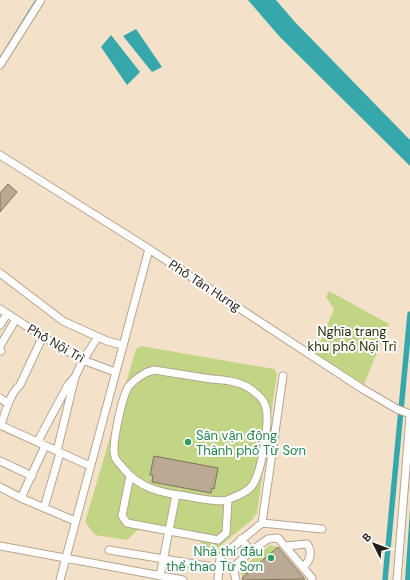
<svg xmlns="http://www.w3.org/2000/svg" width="410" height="580" font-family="'DM Sans',sans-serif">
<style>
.green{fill:#c2d585}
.water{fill:#36a8ab}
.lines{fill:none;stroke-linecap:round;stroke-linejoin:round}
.stream{stroke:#36a8ab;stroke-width:1.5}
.canal{stroke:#36a8ab;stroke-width:5.5}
.building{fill:#bbaa93;stroke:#82725d}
.minor-casing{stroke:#b6a58f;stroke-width:9}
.minor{stroke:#fff;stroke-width:7}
.leisure-dot{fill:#2e9e5b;stroke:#fff;stroke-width:1.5}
.labels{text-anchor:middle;stroke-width:4;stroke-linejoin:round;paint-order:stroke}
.street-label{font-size:13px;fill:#251e16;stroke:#fff}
.park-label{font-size:13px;fill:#293107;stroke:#fff}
.leisure-label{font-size:13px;fill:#27864d;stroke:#fff;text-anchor:start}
</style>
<rect width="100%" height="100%" fill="#f4e1ca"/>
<path class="green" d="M329 291 389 324 364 384 315 354 334 309 326 297Z
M141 346 274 369 277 373 257 513 252 520 209 555 206 553 199 539 139 529 127 540 95 535 85 522 136 349Z
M270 545 278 547 305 580H243L242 578 241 569Z"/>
<path class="water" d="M248 0H276L294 21 410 140V166L279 36Z
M136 29 162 67 152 72 123 36Z
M111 35 140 72 127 85 101 47Z
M410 510V580H405Z"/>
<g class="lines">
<path class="stream" d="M0 58 36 0"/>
<path class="canal" d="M385 580 410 314"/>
</g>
<path class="building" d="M8 184 17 192 0 212V193Z
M154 456 218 468 214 489 212 488 211 493 152 482 153 475H150Z
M278 547 305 579 243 580 242 578Z"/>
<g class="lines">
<g class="minor-casing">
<path id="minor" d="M0 65 41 0
M0 155 149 249 361 388 397 409 410 414
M0 273 63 321 107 341 122 345
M0 309 48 340 83 360 115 372
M0 325 7 314
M0 346 16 319
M0 351H1
M154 370C173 373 192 376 211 379 224 380 238 381 249 388 255 392 263 398 265 405 271 419 261 476 251 487 246 493 235 497 227 500 217 503 197 498 185 496 162 493 139 488 124 469 121 465 116 461 115 457 111 446 122 396 129 386 135 379 145 372 154 370Z
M0 398 8 404
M0 425 90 466
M1 425C6 411 9 395 20 385L43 336
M38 441 68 385 75 377 83 360 98 337
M45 446 21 498 75 521
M57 451 75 377
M0 461 32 476
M130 476 122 516 127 523 218 540 226 533 228 500
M0 487 21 498
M44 508 60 453
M262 523 283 376
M241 539 251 551
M0 546 183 580
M286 546 307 544C313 553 310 561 303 567
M109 550 219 568
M160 576 176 495
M60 580 149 249
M218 580 220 558 222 556 262 523 322 529
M236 580 234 572 238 563 251 551 268 539 278 538 312 578V580
M397 580 410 417"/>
</g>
<use href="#minor" class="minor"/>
</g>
<g class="leisure-dot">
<circle cx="188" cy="442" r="4"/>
<circle cx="271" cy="558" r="4"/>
</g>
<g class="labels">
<g class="street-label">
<text transform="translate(205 285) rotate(33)" y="5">Phố Tân Hưng</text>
<text transform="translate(56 343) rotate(30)" y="5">Phố Nội Trì</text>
</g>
<g class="park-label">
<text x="352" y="336">Nghĩa trang<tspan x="352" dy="15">khu phố Nội Trì</tspan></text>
</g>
<g class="leisure-label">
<text x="196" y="440">Sân vận động<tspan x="196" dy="15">Thành phố Từ Sơn</tspan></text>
<text x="263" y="556" text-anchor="end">Nhà thi đấu<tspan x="263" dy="15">thể thao Từ Sơn</tspan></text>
</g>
</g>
<g transform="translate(374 544) rotate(312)" stroke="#ffffff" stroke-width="3" paint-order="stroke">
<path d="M0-3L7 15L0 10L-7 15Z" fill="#251e16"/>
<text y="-6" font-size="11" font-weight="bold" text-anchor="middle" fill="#251e16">B</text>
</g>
</svg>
